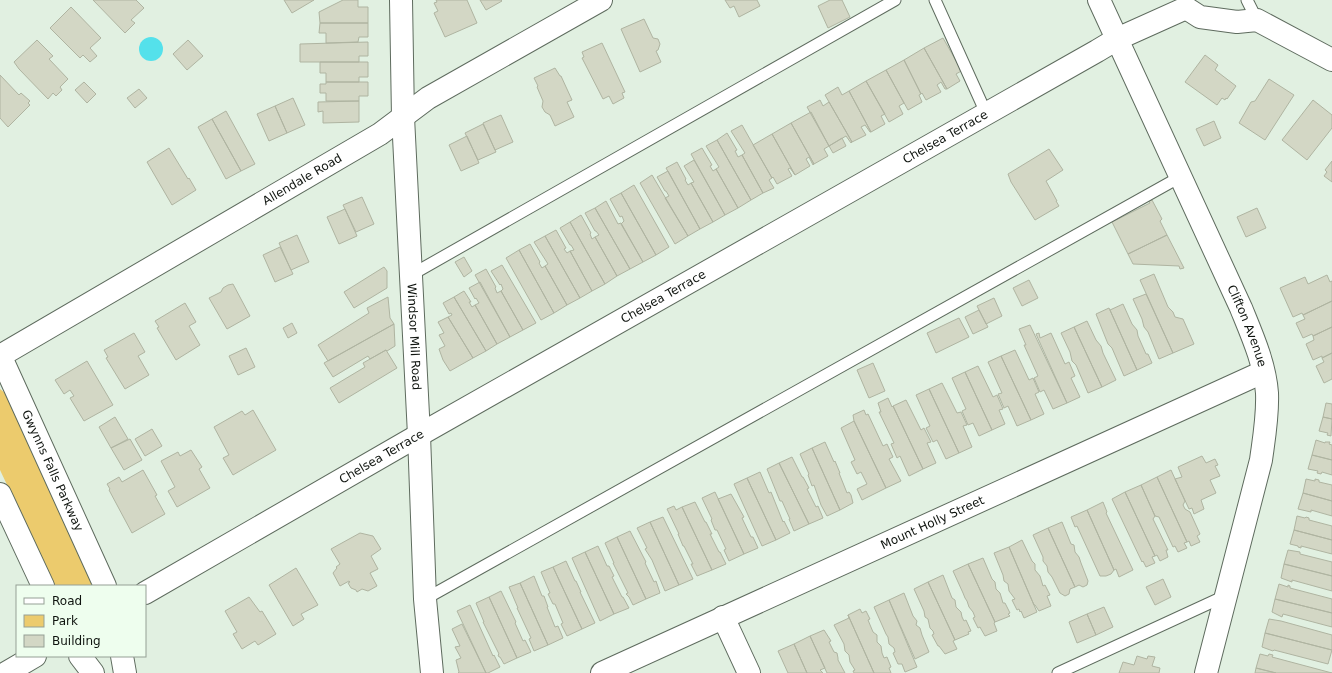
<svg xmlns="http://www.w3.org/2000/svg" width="1332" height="673" font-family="'DejaVu Sans',sans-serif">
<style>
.green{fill:#eccb6d}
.water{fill:#54e1eb}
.building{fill:#d3d7c5;stroke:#afb4a1}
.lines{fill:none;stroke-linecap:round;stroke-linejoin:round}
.service-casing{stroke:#5e6b5e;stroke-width:13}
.minor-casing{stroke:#5e6b5e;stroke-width:24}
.tertiary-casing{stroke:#5e6b5e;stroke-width:24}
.secondary-casing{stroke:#5e6b5e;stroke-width:24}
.service{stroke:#fff;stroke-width:11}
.minor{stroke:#fff;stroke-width:22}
.tertiary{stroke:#fff;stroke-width:22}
.secondary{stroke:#fff;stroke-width:22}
.labels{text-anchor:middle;stroke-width:3.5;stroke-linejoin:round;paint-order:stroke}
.street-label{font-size:12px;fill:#0f140f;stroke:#eefeee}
</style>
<rect width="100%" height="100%" fill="#e1f0e1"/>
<path class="green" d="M0 389 5 393 90 577 92 586H55L0 470Z"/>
<path class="water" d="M139 49a12 12 0 1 1 24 0a12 12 0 1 1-24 0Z"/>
<path class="building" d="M93 0H136L144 8 131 20 135 23 125 33Z
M284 0H314L292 13Z
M343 0H358V7H368V23H320L319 12Z
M436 0H467L477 23 445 37 434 13 438 11 434 3 437 2Z
M480 0H501L502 1 486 10Z
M725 0H757L760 6 739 17 734 6 730 8Z
M830 0H842L850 17 828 28 818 6Z
M71 7 101 38 90 48 97 56 90 62 83 55 80 58 50 28Z
M644 19 653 38 658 39 660 44 658 50 656 51 661 62 640 72 621 29Z
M320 23H368V37H359L358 42 326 43V33H319Z
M943 38 959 66 963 70 956 74 960 81 947 89 924 48Z
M37 40 53 56 49 59 68 79 60 87 62 90 56 96 53 93 48 99 19 69 14 62Z
M188 40 203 56 187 70 173 54Z
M368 42V56H359V62H300V44Z
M602 43 625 92 622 93 624 98 613 104 609 96 603 99 582 58 584 57 582 52Z
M924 48 947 89H945L941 82 937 85 941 92 926 100 922 93 921 94 904 60Z
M1205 55 1218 65 1215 70 1236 86 1227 99 1226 98 1225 100 1222 98 1217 105 1185 82Z
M904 60 921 94 919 95 922 102 908 110 886 70Z
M320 62H368V77H359V82H326V73H320Z
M555 68 560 76H561L572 100 567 102 574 117 555 126 550 115 545 112 542 107 543 101 537 87 538 86 534 78Z
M886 70 904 103 899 106 903 114 889 122 866 81Z
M0 75 19 95 21 93 30 101 28 103 30 105 8 127 0 118Z
M1269 79 1294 95 1265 140 1239 123 1251 102 1255 101Z
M866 81 885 114 881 116 885 124 871 132 849 91Z
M84 82 96 94 87 103 75 90Z
M326 82H368V96H359V101H326V93H320V84H326Z
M838 87 842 95 849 91 871 132H870L865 125 861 127 866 135 852 142 825 95Z
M139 89 147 98 135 108 127 98Z
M293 98 305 125 287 133 275 106Z
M820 100 823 106 829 102 852 142 851 143 846 136 829 146 807 107Z
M1313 100 1332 115V128L1307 160 1282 140Z
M359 101V122L323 123V111L318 112V102Z
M275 106 287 133 269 141 257 114Z
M226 111 255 164 241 171 212 119Z
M811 112 829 146 824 149 828 156 814 164 791 123Z
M501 115 513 142 495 150 483 123Z
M212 119 241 171 226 179 198 127Z
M1214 121 1221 138 1204 146 1196 129Z
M791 123 814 164 813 165 809 157 806 159 810 166 795 175 772 134Z
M483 124 496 152 478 160 465 133Z
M742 125 772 178 769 180 774 188 763 193 742 155 745 153 731 131Z
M727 133 737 150 735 151 738 157 742 155 763 193 751 200 717 140Z
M772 134 795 175 790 168 788 169 792 176 777 184 773 177 772 178 753 145Z
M467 136 479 163 461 171 449 145Z
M842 138 846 146 833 153 829 146Z
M717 140 751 200 738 208 716 169 719 167 706 146Z
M169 148 188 179 189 178 196 190 172 205 147 162Z
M702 148 712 165 710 166 713 171 716 169 738 208 725 215 691 154Z
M1049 149 1063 170 1046 181 1057 201H1056L1059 206 1035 220 1011 182 1008 174Z
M694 160 725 215 713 222 691 183 694 182 684 166Z
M1332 161V182L1324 176 1327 172 1325 170Z
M677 162 686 179 685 180 688 185 691 183 713 222 700 229 666 168Z
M668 171 700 229 688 236 665 198 669 196 666 191H665L657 177Z
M652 175 688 236 675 244 640 183Z
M634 185 669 247 656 255 621 193Z
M621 193 656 255 643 262 621 224 624 221 622 216 620 217 610 199Z
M362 197 374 224 356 232 343 205Z
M1152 200 1162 219 1160 221 1167 235 1128 254 1112 222 1150 203 1149 201Z
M606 201 618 224 621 223 643 262 630 269 595 208Z
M595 208 630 269 617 276 595 237 599 235 596 231H595L585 213Z
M1257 208 1266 228 1246 237 1237 217Z
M345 209 357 236 339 244 327 217Z
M581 215 591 233 590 234 592 239 595 237 617 276 605 284 570 222Z
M570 222 605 284 592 291 570 251 574 250 571 245H570L560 228Z
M556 230 566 248 564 249 567 253 570 251 592 291 580 298 545 236Z
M297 235 309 262 291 270 279 243Z
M1167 235 1184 268 1180 269 1179 266 1133 264 1128 254Z
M545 236 580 298 567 305 545 266 548 264 534 242Z
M530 244 540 262 539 263 542 268 545 266 567 305 554 313 519 250Z
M280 247 293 274 275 282 263 255Z
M519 250 554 313 541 320 506 258Z
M464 257 472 271 464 277 455 262Z
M502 265 536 323 523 330 501 291 503 289 501 284 500 285 491 271Z
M384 267 387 271V288L354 308 344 292Z
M486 269 496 287 495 288 497 293 501 291 523 330 510 337 475 275Z
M1154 274 1168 307 1173 312 1175 317 1183 319 1194 344 1173 353 1140 280Z
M1327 275 1330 282 1332 281V301L1303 315 1302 313 1293 317 1280 288 1305 277 1308 284Z
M1029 280 1038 298 1022 306 1013 288Z
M480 282 510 337 497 344 475 305 479 303 476 298 475 299 469 288Z
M233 284 250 316 227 329 209 298 221 292 223 288 228 285Z
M464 291 471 302H469L472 307 475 305 497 344 486 351 454 297Z
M1146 294 1173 353 1159 359 1148 332 1144 327 1142 319 1133 299Z
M388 297 390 318 394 324 328 361 318 345 369 313 367 308Z
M454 297 486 351 473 358 448 317 452 315 451 313 449 314 443 303Z
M994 298 1002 316 986 324 977 306Z
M1332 301V327L1313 336 1312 334 1303 338 1296 323 1305 319 1303 315Z
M185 303 196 322 189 326 200 345 176 360 157 328 159 327 155 321Z
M1123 304 1132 324 1137 330 1138 336 1146 354H1148L1152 363 1137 370 1110 310Z
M1109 308 1137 370 1124 376 1112 348 1108 344 1096 314Z
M979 310 988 327 973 334 965 317Z
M448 317 473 358 450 371 443 360 439 349 445 346 439 335 444 333 438 322Z
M959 318 969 337 936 353 927 333Z
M1087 321 1096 340 1101 346 1103 353 1116 380 1102 387 1074 327Z
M292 323 297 333 288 338 283 328Z
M394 324 395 346 387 351 386 350 370 359 368 356 333 377 324 363Z
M1030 325 1067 403 1053 409 1044 390 1040 392 1034 378 1038 376 1024 345H1026L1019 329Z
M1074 327 1102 387 1088 393 1076 365 1072 361 1070 352 1061 333Z
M1332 327V353L1322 358V356L1313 360 1306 344 1314 340 1313 336Z
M134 333 145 352 138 356 149 375 125 389 106 358 108 357 104 350Z
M1039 333 1040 338 1051 333 1065 364 1069 362 1075 376 1071 378 1080 397 1067 403 1036 334Z
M246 348 255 367 238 375 229 356Z
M386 350 397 368 339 403 330 388 365 367 363 363Z
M1015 350 1029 380 1033 378 1039 392 1035 394 1044 414 1031 420 1001 356Z
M1332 353V379L1324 383 1316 366 1324 362 1322 358Z
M1001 356 1031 420 1017 426 1008 406 1004 408 998 394 1002 393 988 362Z
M87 361 113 405 84 421 70 398 74 396 70 390 64 394 55 380Z
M873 363 885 391 869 398 857 370Z
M978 366 993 397 997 395 1003 409 999 410 1005 424 992 430 965 372Z
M965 372 992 430 979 436 973 423 968 425 962 411 966 409 952 378Z
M942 383 957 413 961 412 967 425 963 426 972 447 959 453 929 389Z
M929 389 959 453 946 459 937 440 933 442 926 428 930 426 916 395Z
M888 398 892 407 893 406 923 469 909 476 900 456 897 458 891 444 894 443 879 412H881L878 403Z
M906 400 921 430 924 428 931 442 927 443 936 463 923 469 893 406Z
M1326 403 1332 404V419L1323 417Z
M253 410 276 450 233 475 223 458 229 455 214 427 242 411 245 415Z
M864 410 866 415 868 414 883 446 887 444 893 457 889 459 901 481 886 488 854 421 853 415Z
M115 417 128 439 111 448 99 427Z
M1323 417 1332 419 1331 436 1327 435 1328 433 1319 431Z
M854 421 886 488 862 500 857 489 867 484 861 472 857 474 851 462 855 460 841 428Z
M152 429 162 446 145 456 135 439Z
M130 439 142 460 124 470 111 448Z
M1316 440 1325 443V442H1330L1329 444 1332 445V460L1312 455Z
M825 442 834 462 835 461 840 473H839L847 493 849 492 851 495 853 503 840 510 812 448Z
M812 448 840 510 827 516 821 505 814 485 812 486 808 475 809 474 800 454Z
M191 450 202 467 199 469 210 488 177 507 168 491 175 487 161 461 178 452 180 456Z
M1312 455 1332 460V475L1322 472 1321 474 1317 473 1318 471 1308 469Z
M1202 456 1206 463 1215 459 1218 465 1215 466 1220 476 1210 480 1216 493 1201 500 1204 509 1194 514 1192 508 1189 509 1175 479 1182 477 1178 467Z
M792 457 802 477H803L809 488 807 489 816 507 818 506 823 518 809 524 779 463Z
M779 463 809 524 794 531 789 519H790L782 501H780L767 469Z
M143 470 157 495 155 496 165 514 132 533 109 490 110 489 107 484 119 477 122 482Z
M1171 470 1185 501 1183 505 1185 509 1190 512 1200 534 1197 536 1200 542 1191 546 1189 541 1187 542 1157 477Z
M760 472 769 493 771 492 783 522 784 521 790 533 776 540 747 478Z
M1157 477 1187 542 1184 543 1187 548 1178 552 1175 546 1173 547 1159 517 1155 516 1141 485Z
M747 478 776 540 762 546 734 484Z
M1306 479 1315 481V479L1319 480V482L1332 485V501L1303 493Z
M1141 485 1155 516 1153 519 1168 550H1166L1168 557 1160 561 1157 555 1155 556 1125 492Z
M715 492 744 554 729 561 724 550 726 549 717 530H715L711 520 712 519 702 498Z
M1125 492 1155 556 1152 557 1155 563 1146 567 1143 561 1142 562 1112 499Z
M1303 493 1332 501V516L1311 510V512L1298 509Z
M731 494 744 517 742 518 751 537H753L758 548 744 554 718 499Z
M695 502 705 522H706L712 534H710L719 552H720L726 564 712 570 682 507Z
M1103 502 1107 512 1106 513 1133 570 1119 577 1116 569 1114 570 1087 510Z
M674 506 676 510 682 507 712 570 697 576 691 564H693L684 546H683L678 534H679L667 509Z
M1087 510 1114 570 1111 574 1106 576H1100L1077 526 1075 527 1071 517Z
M1297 516 1305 518 1306 517 1309 518V520L1332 526V540L1294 530Z
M663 517 693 579 679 585 650 522Z
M650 522 679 585 665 591 652 560 645 549 647 548 637 528Z
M1062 522 1071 544 1074 545 1075 552 1079 557 1081 563 1088 581 1087 585 1083 587 1079 585 1075 587 1048 528Z
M1048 528 1075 587 1070 589 1069 594 1065 596 1060 593 1052 577 1048 572 1047 566 1043 561V557L1033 535Z
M1294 530 1332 540V554L1301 546V548L1298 547V546L1290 544Z
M630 531 646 562 645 563 654 582 656 581 660 593 646 599 617 537Z
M360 533 373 536 381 549 371 556 378 569 370 573 377 586 368 591 362 589 357 592 356 590 351 588 348 583 350 582 349 581 340 586 333 573 337 568 336 567 340 564 331 549Z
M617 537 646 599 633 605 629 597 626 594 628 593 613 563H614L605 543Z
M1022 540 1032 561 1035 564V570L1040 576 1043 586 1045 585 1050 595 1047 596 1051 606 1039 611 1035 605H1034L1009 547Z
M598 546 607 566H609L614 576 612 577 622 597H623L629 608 614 614 585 552Z
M1009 547 1037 612 1024 618 1021 611 1020 612 1019 609 1017 610 1012 600 1015 599 1009 591 1008 584 1004 581 1003 575 994 553Z
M1288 550 1300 552V554L1332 562V576L1284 564Z
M585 552 614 614 600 621 572 558Z
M983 558 992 579 995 582 996 589 1000 593 1003 603H1005L1010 613 1008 614 1010 616 995 622 968 564Z
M566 561 575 581H576L581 592H580L595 623 582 629 553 567Z
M968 564 995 622 994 623 997 631 985 636 981 629 980 627 978 628 973 618 975 617 973 612 969 607 967 601 965 598 963 593 953 571Z
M1284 564 1332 576V591L1292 580V582L1281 578Z
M553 567 582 629 567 636 561 624 563 623 555 604H553L548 594 550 593 541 572Z
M296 568 318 605 301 614 304 619 293 626 269 585Z
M943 575 952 598 955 600 956 607 961 612 962 617 964 621 966 620 971 631 968 632 969 634 955 640 928 582Z
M534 576 542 596H544L548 607H547L555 627 558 626 563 638 548 645 520 583Z
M1163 579 1171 597 1155 605 1146 587Z
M928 582 955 640 953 641 957 649 945 654 939 646H938L932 635 934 634 933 631 930 628 928 619 925 617 924 611 914 589Z
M520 583 548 645 534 651 529 639 531 638 517 608H518L509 587Z
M1279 584 1288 587V585L1290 586V588L1332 599V613L1275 599Z
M501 591 516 622 515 623 523 641 525 640 531 652 517 658 489 597Z
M904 593 913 616 917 621 916 625 920 628 922 635 929 652 915 659 889 600Z
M249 597 260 612 262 611 276 634 258 645 255 641 242 649 233 634 237 632 225 611Z
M489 597 517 658 504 664 500 657H499L498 655 499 654 483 622H484L476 603Z
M1275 599 1332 613V627L1283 614 1282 617 1272 612Z
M889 600 917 667 905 672 902 664H898L893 653 895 652 894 648 889 644 888 637 886 634 874 607Z
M470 605 493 656 494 655 500 667 488 673H486L457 611Z
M1104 607 1113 627 1096 635 1087 614Z
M860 609 862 613 866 611 870 619 868 620 873 632 877 635V642L881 646 882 653 884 658 887 657 891 667 889 668 891 673H874L848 615Z
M1087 614 1096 635 1077 643 1069 622Z
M848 615 874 673H854L853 671 855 670 850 662 849 655 845 651 844 644 834 625 849 618Z
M1269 619 1281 621 1332 635V650L1265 633Z
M462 624 486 673H458L459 672 456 660 461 658 455 647 460 646 452 629Z
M824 630 831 641 829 642 834 652 837 653 838 658V660L845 673H827L810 636Z
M1265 633 1332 650 1328 664 1274 650 1273 651 1262 647Z
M810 636 825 668 820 670 823 673H807L794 644Z
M794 644 807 673H788L778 651Z
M1260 654 1268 656 1269 654 1273 655 1272 657 1332 673H1276L1256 668Z
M1137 656 1147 659 1148 656 1155 657 1152 666 1160 668 1159 673H1119L1123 662 1134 665Z
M1256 668 1276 673H1255Z"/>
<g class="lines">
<g class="service-casing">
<path id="service" d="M935 0 986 113
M1247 0 1257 20
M411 275 895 0
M425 599 1180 177
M1058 673 1225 596"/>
</g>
<g class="minor-casing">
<g id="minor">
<path id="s1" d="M401 0 403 117 419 435 425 599 432 673"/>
<path d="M1186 8 1200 17 1237 22 1257 20 1332 60"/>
<path id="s2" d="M0 356 380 134 428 98 601 0"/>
<path id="s3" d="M145 593 419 435 1097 51 1117 39 1186 8"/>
<path d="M723 617 749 673"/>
<path d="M6 673 35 656"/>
<path id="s4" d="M602 673 1263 372"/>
</g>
</g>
<g class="tertiary-casing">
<g id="tertiary">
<path id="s5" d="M1099 0 1241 308C1252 335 1265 364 1267 393 1268 416 1264 438 1261 460L1206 673"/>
</g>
</g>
<g class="secondary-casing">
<g id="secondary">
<path id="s6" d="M0 355 105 586"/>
<path d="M0 494 43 586"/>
<path d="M80 656 93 673"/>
<path d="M122 656 125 673"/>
</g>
</g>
<use href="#service" class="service"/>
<use href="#minor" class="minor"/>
<use href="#tertiary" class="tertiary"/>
<use href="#secondary" class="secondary"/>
</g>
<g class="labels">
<g class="street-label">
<text dy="4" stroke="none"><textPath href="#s3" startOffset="921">Chelsea Terrace</textPath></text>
<text dy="4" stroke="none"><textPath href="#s2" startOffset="350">Allendale Road</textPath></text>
<text dy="4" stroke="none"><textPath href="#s3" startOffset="597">Chelsea Terrace</textPath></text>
<text dy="4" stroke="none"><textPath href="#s5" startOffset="358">Clifton Avenue</textPath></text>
<text dy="4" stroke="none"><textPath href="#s1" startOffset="337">Windsor Mill Road</textPath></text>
<text dy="4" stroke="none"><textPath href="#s3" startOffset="273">Chelsea Terrace</textPath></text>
<text dy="4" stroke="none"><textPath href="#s6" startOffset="127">Gwynns Falls Parkway</textPath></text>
<text dy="4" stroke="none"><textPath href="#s4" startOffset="363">Mount Holly Street</textPath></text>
</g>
</g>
<rect x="16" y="585" width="130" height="72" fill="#eefeee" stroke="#95a095"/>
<rect x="24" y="598" width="20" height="6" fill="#ffffff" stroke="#95a095"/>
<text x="52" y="605" font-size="12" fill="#0f140f">Road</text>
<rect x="24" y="615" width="20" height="12" fill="#eccb6d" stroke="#95a095"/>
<text x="52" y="625" font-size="12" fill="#0f140f">Park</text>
<rect x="24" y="635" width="20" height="12" fill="#d3d7c5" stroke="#95a095"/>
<text x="52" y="645" font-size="12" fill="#0f140f">Building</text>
</svg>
